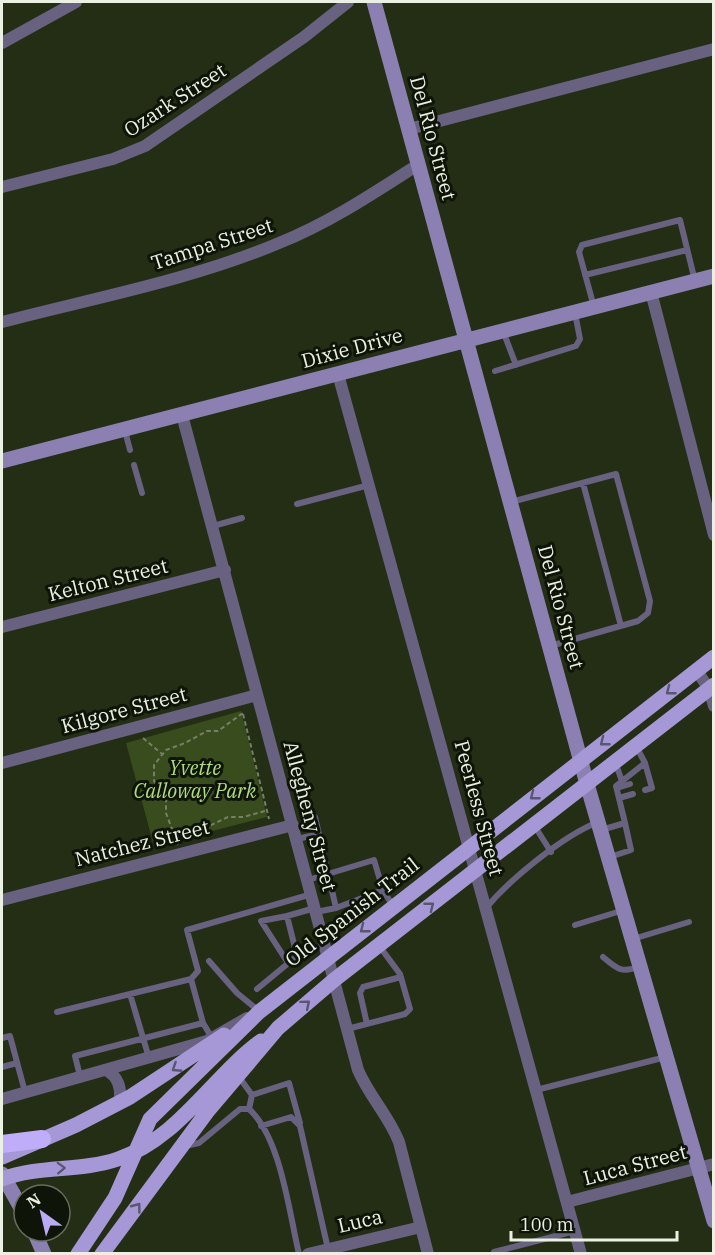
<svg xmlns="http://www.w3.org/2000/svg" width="715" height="1255" font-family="'IBM Plex Serif',serif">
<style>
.green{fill:#384c1d}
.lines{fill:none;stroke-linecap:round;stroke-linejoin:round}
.path{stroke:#767f6a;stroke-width:2;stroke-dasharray:4.5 3;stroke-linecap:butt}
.lane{stroke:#686180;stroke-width:6}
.street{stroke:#686180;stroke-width:12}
.secondary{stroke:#8b80b1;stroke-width:15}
.primary{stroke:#a698d6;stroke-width:15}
.highway{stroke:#bfadf9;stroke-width:18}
.oneway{stroke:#5a5670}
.labels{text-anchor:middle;stroke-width:6;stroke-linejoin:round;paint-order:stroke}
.street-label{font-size:20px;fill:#eaf1e2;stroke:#0f1409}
.park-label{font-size:20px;font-style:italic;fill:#b0dd7a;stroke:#0f1409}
</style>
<rect width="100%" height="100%" fill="#232e15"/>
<path class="green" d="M241 711 267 817 154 846 126 743Z"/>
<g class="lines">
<path class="path" d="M243 714 269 819
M143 738 162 754
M174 832 203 829 228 817H243L265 811
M178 845 166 813V797L154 781V765L166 750 185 743 207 731H218L243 713"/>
<path class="lane" d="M585 275 687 250
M594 307 579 252 582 245 680 220 695 281
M503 331 516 365
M495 371 576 346 580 339 575 313
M125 431 130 450
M134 465 142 493
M583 483 621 626
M511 502 616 474 650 601 648 613 638 621 550 646
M297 504 369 485
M213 526 242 518
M615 762 622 781
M645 763 652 788 645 790
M617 788 630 784
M619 798 633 794
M315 817 336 908
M534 825 551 852
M601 830 625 823 616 786 645 763 636 746
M297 839 319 834
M610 857 631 850 625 823
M308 880 374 860 383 890 393 906
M486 908C510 879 563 836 598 822
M316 912 336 908 383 890
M287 916 261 921 288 963
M575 925 624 910
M633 939 689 922
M603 957C617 969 622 974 640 966
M209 961 237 993 259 1011
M191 979 198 971 187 930 312 894
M257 989 297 956 287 916 315 908
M57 1012 130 994
M367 1024 360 993 363 987 401 977
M347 1029 405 1014 410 1009 400 974 380 947
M2 1038 10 1036 25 1092
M149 1058 130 994 191 979 203 1023 212 1038
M2 1067 17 1063
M80 1076 75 1056 203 1023
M239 1077 252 1095 249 1109
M536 1090 666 1057
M252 1095 289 1083 300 1123
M261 1126 291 1117 300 1126 328 1249
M185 1146 199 1143 240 1109H249C281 1138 289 1212 299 1254
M494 1252 575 1231"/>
<path class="street" d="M2 43 76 2
M409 129 714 49
M2 187 113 159 145 146 304 37 348 2
M651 292 714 535
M2 322C94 298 191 280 279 243 329 223 374 193 419 164
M338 374 581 1254
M182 415 358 1070C369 1096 389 1116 399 1142L428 1254
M2 627 225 570
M697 671 709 689 714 706
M2 763 257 695
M2 900 293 825
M106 1070C119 1077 121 1088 120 1102
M2 1099 207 1041 247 1018
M567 1202 714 1164
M308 1254 421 1227"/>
<path class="secondary" d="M374 2 587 784 714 1221
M2 461 714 276
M2 1174 24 1213
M34 1231 44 1254"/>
<path class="primary" d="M2 1157 76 1125 130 1097 224 1035
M2 1179C40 1165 80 1172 118 1159 178 1139 212 1077 261 1041
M78 1254 115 1198 150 1119 259 1012 714 657
M102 1254 207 1112 278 1028 334 980 714 685"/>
<path class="highway" d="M2 1144 42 1139"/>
</g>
<defs><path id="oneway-chevron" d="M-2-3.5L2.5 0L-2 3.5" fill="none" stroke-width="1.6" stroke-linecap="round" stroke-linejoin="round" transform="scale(1.5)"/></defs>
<g class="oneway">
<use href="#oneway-chevron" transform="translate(670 691) rotate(142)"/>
<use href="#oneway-chevron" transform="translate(604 742) rotate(142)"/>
<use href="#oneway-chevron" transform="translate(534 796) rotate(142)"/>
<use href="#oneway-chevron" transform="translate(430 906) rotate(-38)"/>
<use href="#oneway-chevron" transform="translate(364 929) rotate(142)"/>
<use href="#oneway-chevron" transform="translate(306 1004) rotate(-40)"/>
<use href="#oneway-chevron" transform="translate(176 1068) rotate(147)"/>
<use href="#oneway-chevron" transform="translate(61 1168) rotate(-2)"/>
<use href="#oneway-chevron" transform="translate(137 1207) rotate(-53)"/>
</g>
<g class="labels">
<g class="street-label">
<text transform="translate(175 100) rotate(-33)" y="7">Ozark Street</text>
<text transform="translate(433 138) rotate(75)" y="7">Del Rio Street</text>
<text transform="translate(212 244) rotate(-18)" y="7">Tampa Street</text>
<text transform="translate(352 348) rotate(-15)" y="7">Dixie Drive</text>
<text transform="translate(108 580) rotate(-14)" y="7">Kelton Street</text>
<text transform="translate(561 607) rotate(75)" y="7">Del Rio Street</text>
<text transform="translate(124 710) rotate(-15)" y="7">Kilgore Street</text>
<text transform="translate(479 808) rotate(75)" y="7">Peerless Street</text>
<text transform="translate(310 816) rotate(75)" y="7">Allegheny Street</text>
<text transform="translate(142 843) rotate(-14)" y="7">Natchez Street</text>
<text transform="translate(352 912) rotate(-38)" y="7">Old Spanish Trail</text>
<text transform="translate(635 1165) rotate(-15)" y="7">Luca Street</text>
<text transform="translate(360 1221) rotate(-13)" y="7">Luca</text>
</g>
<g class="park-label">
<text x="195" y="775">Yvette<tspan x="195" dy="23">Calloway Park</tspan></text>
</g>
</g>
<rect width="715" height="1255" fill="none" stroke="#eaf1e2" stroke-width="6"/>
<g transform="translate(42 1213) rotate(326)"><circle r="28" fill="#0f1409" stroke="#676c60" stroke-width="1.5"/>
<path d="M0-4.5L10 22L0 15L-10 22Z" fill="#bbaaf6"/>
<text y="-9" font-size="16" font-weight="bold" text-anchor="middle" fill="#eaf1e2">N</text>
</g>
<path d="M511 1231v9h166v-9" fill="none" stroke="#eaf1e2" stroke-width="3"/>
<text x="520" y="1231" font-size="18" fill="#eaf1e2" stroke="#0f1409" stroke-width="4.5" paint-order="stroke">100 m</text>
</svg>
